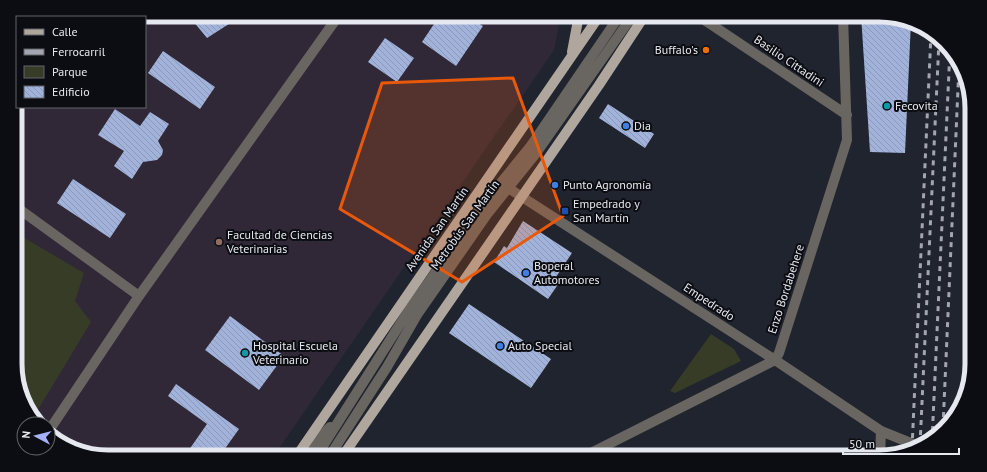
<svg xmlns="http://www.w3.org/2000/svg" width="987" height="472" font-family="'PT Sans',sans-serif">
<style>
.education{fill:#302837}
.park{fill:#373c26}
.building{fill:url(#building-back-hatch)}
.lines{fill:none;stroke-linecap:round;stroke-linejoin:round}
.minor{stroke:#696561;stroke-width:10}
.major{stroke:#afa79e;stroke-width:10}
.rail{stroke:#a3a6ae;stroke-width:3;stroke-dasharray:5 5;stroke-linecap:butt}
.marked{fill:#e8590c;fill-opacity:0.2;stroke:#e8590c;stroke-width:3;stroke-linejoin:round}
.food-dot{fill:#e8710a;stroke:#0c0d12;stroke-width:1.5}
.culture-dot{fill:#0f9aa8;stroke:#0c0d12;stroke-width:1.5}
.shop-dot{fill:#3f7fe0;stroke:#0c0d12;stroke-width:1.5}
.transit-dot{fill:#1a4fb4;stroke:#0c0d12;stroke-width:1.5}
.education-dot{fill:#8d6e63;stroke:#0c0d12;stroke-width:1.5}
.labels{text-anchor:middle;stroke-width:4;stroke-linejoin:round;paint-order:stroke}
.poi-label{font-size:12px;fill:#e5e8ef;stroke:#0c0d12;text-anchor:start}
.street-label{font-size:12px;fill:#e5e8ef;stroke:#0c0d12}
.rim{fill:none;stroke:#e5e8ef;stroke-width:5}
</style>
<defs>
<pattern id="building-back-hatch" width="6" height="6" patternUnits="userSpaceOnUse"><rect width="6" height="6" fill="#a2b3db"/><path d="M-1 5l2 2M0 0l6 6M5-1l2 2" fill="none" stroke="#8b98b6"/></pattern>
</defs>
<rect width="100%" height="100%" fill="#20242e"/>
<path class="education" d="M108 15H561L554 50 273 457H108L72 450 48 431V424H38L34 421 16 377 15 101 17 95V107H145V17H97Z"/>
<path class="park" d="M16 233 84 273 75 301 91 322 33 418 16 377Z
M711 334 734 349 741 361 675 393 670 391Z"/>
<path class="building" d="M188 15H243L207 38Z
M440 15H476L473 20 483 26 456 66 422 42Z
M861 15H879L911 21 905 153 870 152Z
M385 38 414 58 397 82 368 62Z
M163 51 215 87 200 109 148 73Z
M608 104 654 134 645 148 599 118Z
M115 109 140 126 150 112 169 124 158 141 163 150 162 155 157 160 143 162 132 179 114 166 124 151 98 135Z
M73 179 126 214 110 238 57 203Z
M523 221 572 253 554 280 559 283 548 299 494 262 504 246 507 248Z
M469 304 551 359 531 388 449 333Z
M230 316 284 356 259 390 205 350Z
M176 384 239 429 219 457H184L207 424 168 396Z"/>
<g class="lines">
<path class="minor" d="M697 15 847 115
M502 184 775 360 881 431 918 446
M15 206 139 296
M48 432 139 296 339 15
M301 457 330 427
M316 457 409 310 486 201 530 147 620 15
M329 457 387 367 417 315 488 213 537 152 633 15
M583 457 775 360 779 353 847 140 843 15
M880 457 881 431"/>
<path class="major" d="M572 52 579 15
M296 457 600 15
M342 457 599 85 645 15"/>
<path class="rail" d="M943 427 959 66
M932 441 950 49
M920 445 939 41
M912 448 931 34"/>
</g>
<path class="marked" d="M513 78 563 216 462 282 340 209 382 83Z"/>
<circle class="food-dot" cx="706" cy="50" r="4"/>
<g class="culture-dot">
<circle cx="887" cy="106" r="4"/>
<circle cx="245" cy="353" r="4"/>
</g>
<g class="shop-dot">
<circle cx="626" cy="126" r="4"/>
<circle cx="555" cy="185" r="4"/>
<circle cx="526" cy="273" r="4"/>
<circle cx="500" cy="346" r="4"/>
</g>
<rect class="transit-dot" x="561" y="207" width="8" height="8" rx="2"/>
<circle class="education-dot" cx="219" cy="242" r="4"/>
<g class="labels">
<g class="poi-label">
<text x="698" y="54" text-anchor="end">Buffalo's</text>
<text x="895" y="110">Fecovita</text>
<text x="634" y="130">Dia</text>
<text x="563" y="189">Punto Agronomía</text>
<text x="573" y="208">Empedrado y<tspan x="573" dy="14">San Martín</tspan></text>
<text x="227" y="239">Facultad de Ciencias<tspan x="227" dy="14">Veterinarias</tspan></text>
<text x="534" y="270">Boperal<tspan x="534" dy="14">Automotores</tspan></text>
<text x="253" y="350">Hospital Escuela<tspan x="253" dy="14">Veterinario</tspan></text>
<text x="508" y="350">Auto Special</text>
</g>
<g class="street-label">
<text transform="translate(789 61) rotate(34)" y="4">Basilio Cittadini</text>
<text transform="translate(465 225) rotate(-54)" y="4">Metrobús San Martín</text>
<text transform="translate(437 229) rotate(-55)" y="4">Avenida San Martín</text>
<text transform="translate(786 289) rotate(-72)" y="4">Enzo Bordabehere</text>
<text transform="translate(709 302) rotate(33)" y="4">Empedrado</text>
</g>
</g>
<path d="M0 0H987V472H0ZM108 22H879A86 86 0 0 1 965 108V364A86 86 0 0 1 879 450H108A86 86 0 0 1 22 364V108A86 86 0 0 1 108 22Z" fill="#0c0d12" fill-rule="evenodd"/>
<path class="rim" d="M108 22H879A86 86 0 0 1 965 108V364A86 86 0 0 1 879 450H108A86 86 0 0 1 22 364V108A86 86 0 0 1 108 22Z"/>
<rect x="16" y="16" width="130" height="92" fill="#0c0d12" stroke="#63656a"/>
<rect x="24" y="29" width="20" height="6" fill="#afa79e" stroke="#63656a"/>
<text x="52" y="36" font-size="12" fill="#e5e8ef">Calle</text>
<rect x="24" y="49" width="20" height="6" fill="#a3a6ae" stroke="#63656a"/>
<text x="52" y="56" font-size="12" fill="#e5e8ef">Ferrocarril</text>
<rect x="24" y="66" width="20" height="12" fill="#373c26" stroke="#63656a"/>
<text x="52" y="76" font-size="12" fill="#e5e8ef">Parque</text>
<rect x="24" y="86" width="20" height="12" fill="url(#building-back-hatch)" stroke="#63656a"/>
<text x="52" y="96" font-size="12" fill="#e5e8ef">Edificio</text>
<g transform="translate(36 436) rotate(277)"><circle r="19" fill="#0c0d12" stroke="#63656a"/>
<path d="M0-3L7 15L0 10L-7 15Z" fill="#a6b1fc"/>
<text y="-6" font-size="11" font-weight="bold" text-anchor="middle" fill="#e5e8ef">N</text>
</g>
<path d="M843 448v6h116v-6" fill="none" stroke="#e5e8ef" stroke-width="2"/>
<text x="849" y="448" font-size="12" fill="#e5e8ef" stroke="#0c0d12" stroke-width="3" paint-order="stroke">50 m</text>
</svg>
